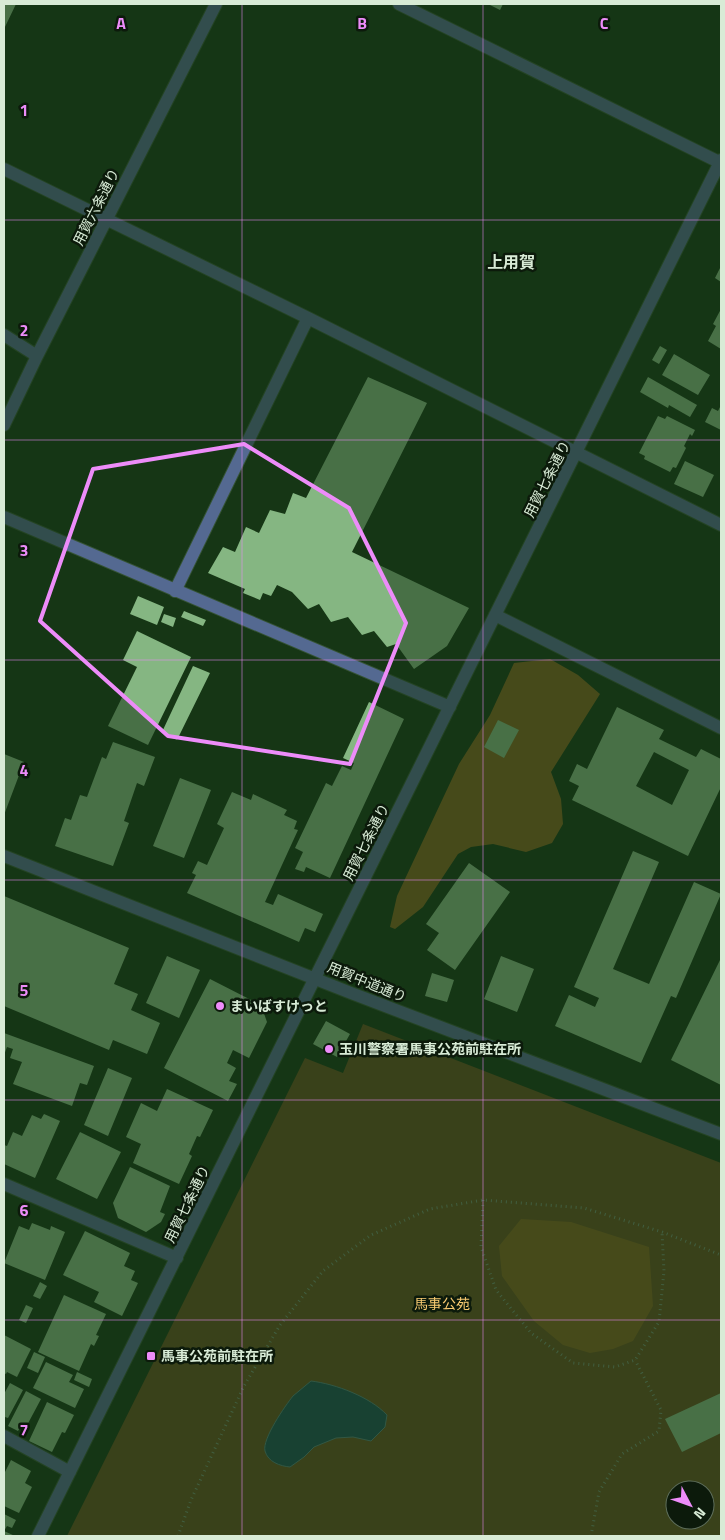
<svg xmlns="http://www.w3.org/2000/svg" width="725" height="1540" font-family="'Titillium Web','Noto Sans JP',sans-serif">
<style>
.green{fill:#644e20;fill-rule:evenodd}
.forest{fill:#816321}
.water{fill:#1b4f54;stroke:#547e7b}
.building{fill:#85b682;fill-rule:evenodd}
.lines{fill:none;stroke-linecap:round;stroke-linejoin:round}
.minor-casing{stroke:#355334;stroke-width:14}
.path{stroke:#758f74;stroke-width:3;stroke-dasharray:1 4;stroke-linecap:butt}
.minor{stroke:#546991;stroke-width:12}
.marked{fill:none;stroke:#ed8cf9;stroke-width:4;stroke-linejoin:round}
.grid{fill:none;stroke:#ed8cf9;stroke-width:1;stroke-opacity:0.55}
.poi-dot{fill:#ed8cf9;stroke:#0c1a0b;stroke-width:2}
.labels{text-anchor:middle;stroke-width:5;stroke-linejoin:round;paint-order:stroke}
.street-label{font-size:14px;fill:#d8ebd6;stroke:#0c1a0b}
.poi-label{font-size:14px;font-weight:bold;fill:#d8ebd6;stroke:#0c1a0b;text-anchor:start}
.park-label{font-size:14px;fill:#facc72;stroke:#0c1a0b}
.quarter-label{font-size:16px;font-weight:bold;fill:#d8ebd6;stroke:#0c1a0b}
.grid-label{font-size:16px;text-anchor:middle;font-weight:bold;fill:#ed8cf9;stroke:#0c1a0b;stroke-width:5;stroke-linejoin:round;paint-order:stroke}
</style>
<rect width="100%" height="100%" fill="#163615"/>
<path class="green" d="M363 1024 721 1163V1536H67L305 1058 343 1073ZM675 1490H705V1520H675Z"/>
<path class="forest" d="M550 659 578 675 600 694 551 772 561 799 563 824 552 843 526 852 493 844 471 847 458 854 423 907 395 929 390 927 397 896 459 764 490 715 514 663Z
M521 1219 571 1222 649 1247 653 1306 633 1341 613 1349 590 1353 563 1345 534 1321 502 1276 499 1246Z"/>
<path class="water" d="M311 1381C336 1384 370 1397 387 1415L385 1427 371 1441 353 1437 336 1438 314 1447 304 1457 290 1467C280 1466 268 1462 265 1451 262 1439 285 1406 293 1396 299 1391 305 1386 311 1381Z"/>
<path class="building" d="M4 4H16L4 29Z
M488 4H503L500 10Z
M721 266V282L715 278Z
M721 309V349L708 341 716 326 713 324Z
M660 346 667 350 659 364 652 360Z
M674 354 710 375 698 395 662 375Z
M368 377 427 403 352 552 469 608 447 646 414 669 396 644 387 647 374 631 362 635 348 617 331 622 319 604 308 609 292 592 277 585 271 596 263 593 260 600 243 593 245 589 208 573 223 547 235 552 246 527 259 533 270 510 285 514 293 493 306 498Z
M648 377 697 405 690 417 669 405 668 408 640 392Z
M721 405V430L705 422 712 408 718 411Z
M658 416 665 419 667 416 695 430 692 436 690 434 684 446 686 448 676 468 673 467 670 472 644 459 645 456 639 453Z
M685 461 714 475 703 497 674 484Z
M138 596 164 607 157 625 130 614Z
M184 611 206 620 203 626 181 617Z
M164 614 176 618 173 627 161 622Z
M137 631 191 657 148 745 108 726 137 667 123 660Z
M193 666 210 673 177 740 162 732Z
M369 702 404 719 330 878 306 867 304 872 295 869 303 852 295 848 326 783 332 786 342 766 351 770 354 763 343 758Z
M617 707 664 730 659 739 696 757 701 749 721 759V787L688 856 572 800 579 786 569 781 577 764 587 769ZM654 752 689 770 672 805 636 786Z
M498 720 519 730 504 758 484 747Z
M113 742 155 757 144 786 137 783 124 821 129 823 113 866 55 846 65 818 71 820 80 795 87 797 102 757 106 759Z
M4 754 24 762 4 815Z
M180 778 211 790 184 858 153 846Z
M232 792 251 800 253 794 287 810 284 815 297 821 294 829 298 830 265 902 273 905 278 894 323 914 315 932 305 928 299 942 187 893 196 875 192 873 198 861 207 865 224 828 217 824Z
M633 851 659 862 613 969 649 984 694 882 721 894 676 998 671 996 641 1063 555 1026 569 995 595 1007 599 998 574 987Z
M469 863 510 892 455 970 427 950 439 933 426 924Z
M4 896 129 948 114 984 138 994 131 1010 160 1023 147 1054 113 1040 109 1050 4 1006Z
M167 956 200 970 179 1018 146 1003Z
M501 956 534 969 517 1012 484 999Z
M721 958V1085L671 1060Z
M432 973 454 980 447 1002 425 996Z
M210 979 261 1005 267 1022 249 1058 233 1050 227 1063 236 1068 229 1081 237 1084 228 1101 164 1068Z
M326 1021 350 1034 337 1057 313 1044Z
M4 1033 94 1066 87 1085 80 1083 72 1106 13 1084 22 1062 10 1058 13 1049 7 1047 4 1055Z
M108 1068 132 1078 108 1136 84 1125Z
M167 1089 213 1110 200 1137 197 1136 189 1154 192 1156 179 1184 133 1163 141 1144 126 1137 141 1103 157 1111Z
M44 1114 60 1121 35 1178 4 1164V1145L7 1146 13 1132 22 1136 32 1115 41 1119Z
M80 1132 121 1152 97 1199 56 1179Z
M130 1167 170 1186 160 1212 165 1214 161 1222 146 1232 118 1218 113 1203Z
M32 1223 50 1230 51 1226 65 1232 45 1280 4 1263 19 1226 29 1230Z
M85 1231 130 1253 124 1266 135 1271 131 1280 138 1283 122 1316 94 1302 99 1292 63 1275Z
M40 1282 47 1286 40 1299 33 1296Z
M64 1295 106 1314 96 1335 99 1336 94 1346 91 1344 79 1371 38 1352Z
M26 1305 33 1308 26 1323 19 1320Z
M4 1335 31 1349 17 1377 7 1372 6 1374 4 1373Z
M34 1352 45 1357 38 1373 27 1368Z
M46 1362 73 1375 69 1382 84 1389 75 1408 33 1388Z
M77 1372 92 1379 89 1387 74 1380Z
M10 1383 23 1390 8 1418 5 1417 4 1420V1394Z
M26 1391 41 1399 25 1429 21 1426 18 1431 8 1426Z
M721 1393V1433L682 1452 665 1419Z
M47 1402 74 1415 65 1433 62 1432 52 1452 29 1441Z
M11 1460 31 1471 25 1483 32 1487 19 1513 4 1506V1474Z
M4 1514 16 1520 12 1528 7 1526 4 1531 15 1536H4Z"/>
<g class="lines">
<g class="minor-casing">
<path id="minor" d="M399 4 721 163
M4 169 308 318 721 525
M4 335 37 356
M4 425 37 356 216 4
M4 517 450 707
M175 591 308 318
M495 615 721 728
M4 856 351 993 721 1134
M4 1184 177 1258
M4 1436 70 1472
M38 1536 721 160"/>
</g>
<path class="path" d="M483 1200 481 1247 496 1290 531 1333 573 1363 615 1367 635 1360 659 1322 664 1271 662 1232
M178 1536 191 1500 244 1386 280 1325 323 1271 371 1235 430 1209 483 1200 584 1208 662 1232 721 1255
M591 1536 599 1492 622 1454 659 1431 661 1410 635 1360"/>
<use href="#minor" class="minor"/>
</g>
<path d="M0 0H725V1540H0ZM244 444 349 508 406 623 350 764 168 736 40 621 93 469Z" fill="#163615" fill-opacity=".55" fill-rule="evenodd"/>
<path class="marked" d="M244 444 349 508 406 623 350 764 168 736 40 621 93 469Z"/>
<path class="grid" d="M242 4V1536M483 4V1536M4 220H721M4 440H721M4 660H721M4 880H721M4 1100H721M4 1320H721"/>
<g class="poi-dot">
<circle cx="220" cy="1006" r="5"/>
<circle cx="329" cy="1049" r="5"/>
<rect x="146" y="1351" width="10" height="10" rx="2.5"/>
</g>
<g class="labels">
<g class="street-label">
<text transform="translate(96 207) rotate(-63)" y="5">用賀六条通り</text>
<text transform="translate(547 479) rotate(-63)" y="5">用賀七条通り</text>
<text transform="translate(366 842) rotate(-63)" y="5">用賀七条通り</text>
<text transform="translate(367 982) rotate(22)" y="5">用賀中道通り</text>
<text transform="translate(187 1204) rotate(-64)" y="5">用賀七条通り</text>
</g>
<g class="poi-label">
<text x="230" y="1011">まいばすけっと</text>
<text x="339" y="1054">玉川警察署馬事公苑前駐在所</text>
<text x="161" y="1361">馬事公苑前駐在所</text>
</g>
<g class="park-label">
<text x="442" y="1309">馬事公苑</text>
</g>
<g class="quarter-label">
<text x="511" y="268">上用賀</text>
</g>
</g>
<g class="grid-label">
<text x="121" y="29">A</text>
<text x="362" y="29">B</text>
<text x="604" y="29">C</text>
<text x="24" y="116">1</text>
<text x="24" y="336">2</text>
<text x="24" y="556">3</text>
<text x="24" y="776">4</text>
<text x="24" y="996">5</text>
<text x="24" y="1216">6</text>
<text x="24" y="1436">7</text>
</g>
<rect width="725" height="1540" fill="none" stroke="#d8ebd6" stroke-width="10"/>
<g transform="translate(690 1505) rotate(131)"><circle r="24" fill="#0c1a0b" stroke="#5e6e5c"/>
<path d="M0-4L9 19L0 12L-9 19Z" fill="#ed8cf9"/>
<text y="-8" font-size="14" font-weight="bold" text-anchor="middle" fill="#d8ebd6">N</text>
</g>
</svg>
